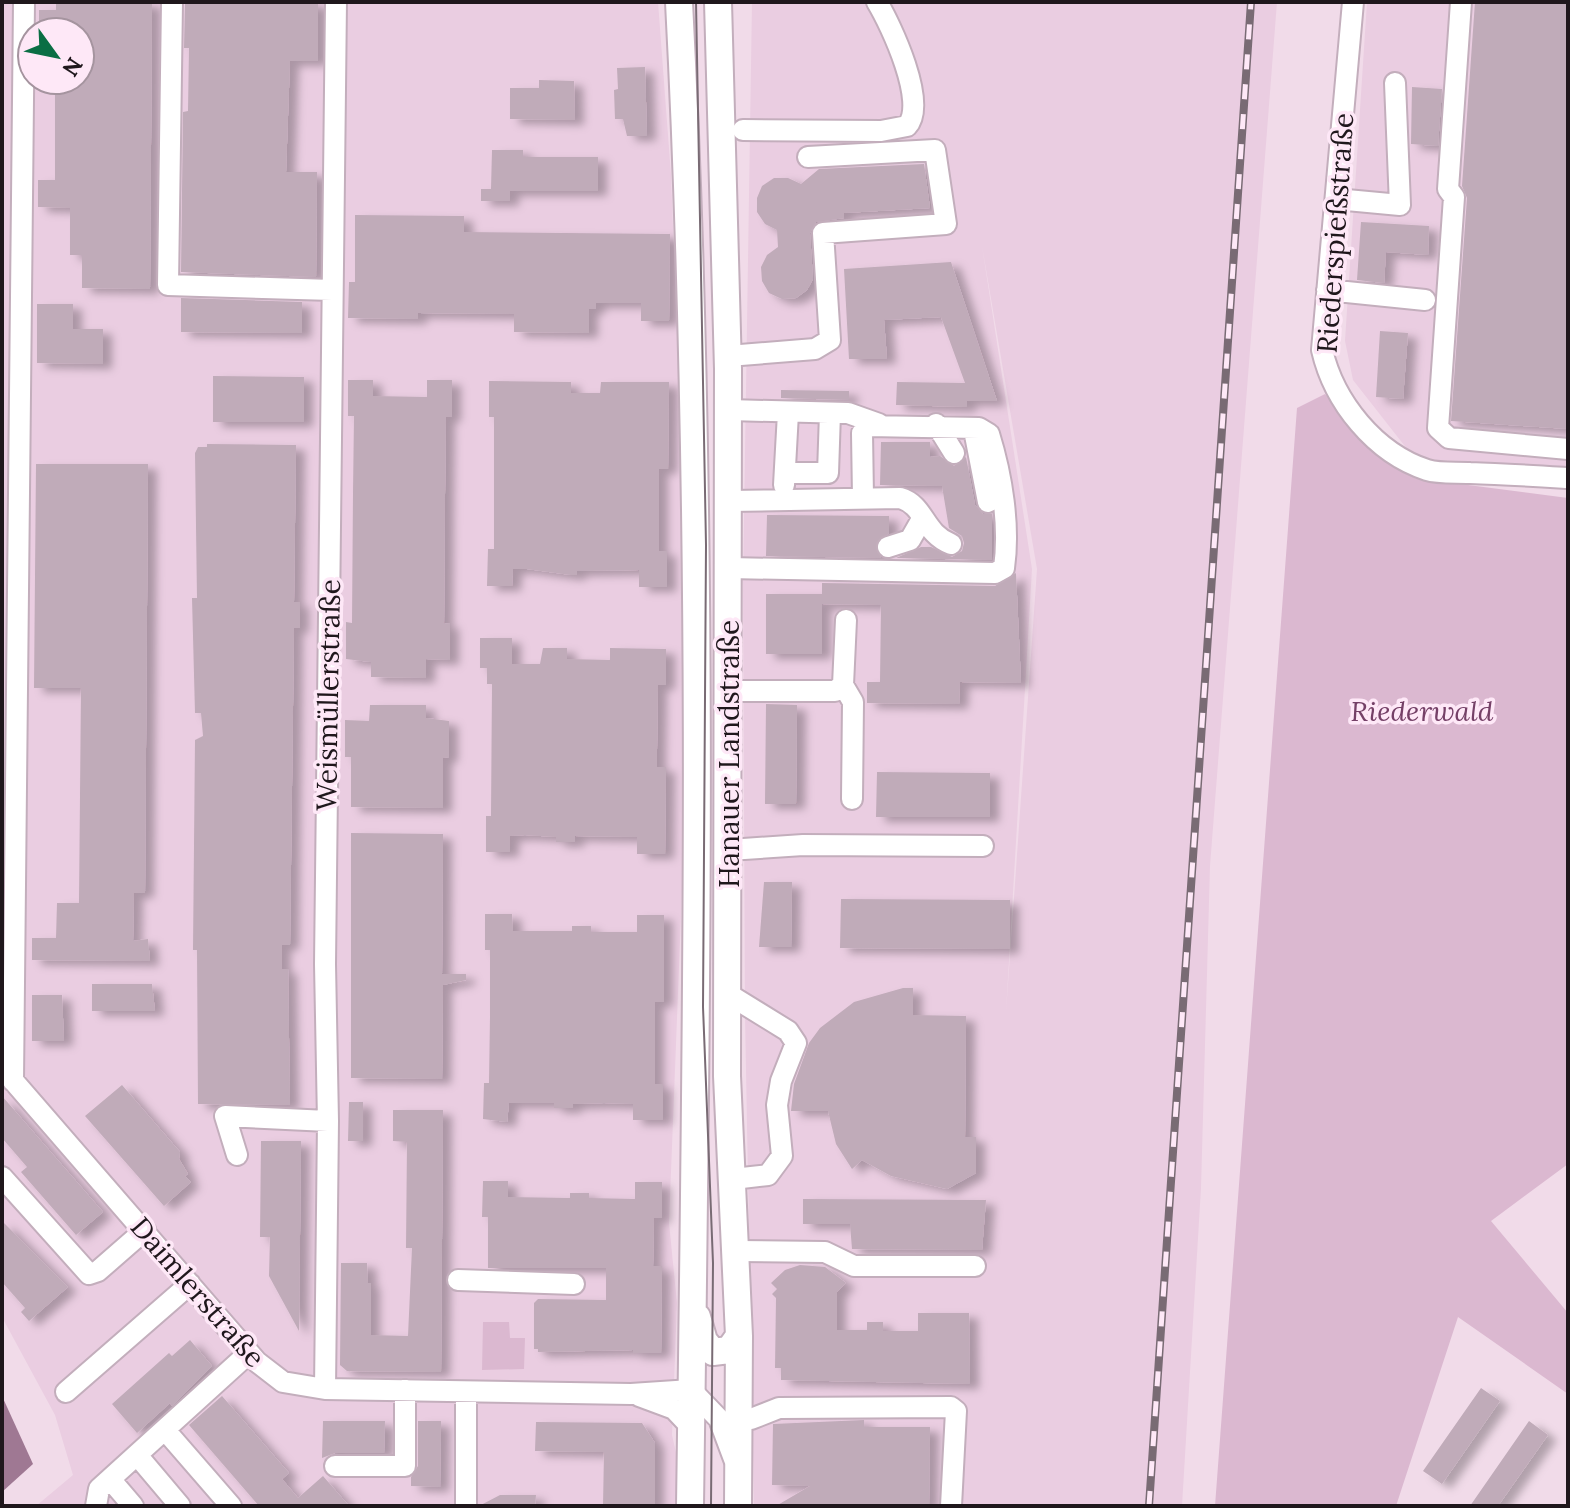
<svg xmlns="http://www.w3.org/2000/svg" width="1570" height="1508" font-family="Lora,serif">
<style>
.built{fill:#eacde1;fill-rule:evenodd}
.green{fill:#dbb8d0}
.water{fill:#9f7893}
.building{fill:#c0abb9;filter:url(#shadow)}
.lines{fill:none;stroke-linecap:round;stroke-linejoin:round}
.minor-casing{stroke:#c3aebc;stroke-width:24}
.major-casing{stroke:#c3aebc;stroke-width:30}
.minor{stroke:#fff;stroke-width:20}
.major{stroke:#fff;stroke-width:26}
.tram{stroke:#796b74;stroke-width:2}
.rail-casing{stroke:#796b74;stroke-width:8}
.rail{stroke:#fee8f7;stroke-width:5;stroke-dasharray:15;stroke-linecap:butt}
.labels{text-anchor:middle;stroke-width:7;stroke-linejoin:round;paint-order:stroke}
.street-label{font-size:28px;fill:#1f171c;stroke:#fee8f7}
.park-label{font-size:28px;font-style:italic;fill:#754067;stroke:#fee8f7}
</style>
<defs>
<filter id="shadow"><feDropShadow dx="9" dy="5" stdDeviation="4" flood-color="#0004"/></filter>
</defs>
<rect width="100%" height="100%" fill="#f1dbe9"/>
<path class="built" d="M2 2H658L671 175 682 462 683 865 669 1223 677 1303 672 1435 679 1466 676 1506H36L73 1475 55 1415 2 1317ZM32 32H80V80H32Z
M752 2H1277L1210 866 1201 1188 1182 1506H754L745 1016 743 584ZM982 246 1037 569 1006 1012 1032 569Z
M1367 2H1568V469L1422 459 1411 454 1353 380 1345 341Z"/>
<path class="green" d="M1325 394 1360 436 1414 478 1568 498V1164L1491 1221 1568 1313V1394L1458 1317 1396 1506H1215L1297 408Z
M483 1322H509L510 1338H525L524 1369 482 1370Z"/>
<path class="water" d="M2 1396 33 1464 2 1492Z"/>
<path class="building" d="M56 2H152L150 289 82 288V255H70V208L38 207V180H55V80H80V32H39V10H56Z
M185 2H318V61H290L286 172H317L316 277 181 272 183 112 188 111 189 48H184Z
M1475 2 1568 3V429L1451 421 1467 198 1462 186Z
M645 67 647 136H627L623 119H615L614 90 618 89 617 68Z
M539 80 574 81 575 120 510 119V88H539Z
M1412 87 1442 89 1438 146 1411 144Z
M492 150H523V157H598V191H510V201H481V189H491Z
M924 164 930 208 844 213V218L816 222 810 233 813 279 807 290 796 298 782 299 769 293 762 281 761 267 767 255 778 247 777 230 765 224 757 212V198L762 186 774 178H788L801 184 819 169Z
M355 215 464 216V232L670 234 669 321H641V303H596V309H589V333L514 332V314L418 313V319L348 318 349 282H355Z
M1361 222 1429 226 1428 255 1386 252 1384 283 1357 280Z
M951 262 997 401H967V407L896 405 897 382 965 383 941 317 884 320 887 359H849L844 269Z
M181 298 302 302V333L181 332Z
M37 304H73V329H103V364L37 363Z
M1380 331 1408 333 1403 399 1376 397Z
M213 376 304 377V422H213Z
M348 380H373V396L427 397V380H452V417H446L445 494 444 624 450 623V660L426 659V678L371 677V662L346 659V622L352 623 353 493 354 416H348Z
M489 381 571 382V393H600L601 382H669L668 469H659V551H667V587H639V570L577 571V575H571L527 569H513L512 586H487L488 549H494V417H489Z
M781 390 849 391V400L781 398Z
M881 442H930V457L940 456 954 466 966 457 975 505 983 514H992V560L896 558 921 547H931L952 557 962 551 964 543 962 536 949 528 942 486 880 485Z
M207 444 296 445 294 602H300V628H294L290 945H282V969H288L290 1105 198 1104 197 950H193L195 740 203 736 201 713H195L192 598H197L195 453 198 447H207Z
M36 464H148L145 893H134L133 941 148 939 150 961 32 960V938H56L57 903H79L81 688H34Z
M767 515 889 516V533L876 543 881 558 766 556Z
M1016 573 1021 683 960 682 959 704 867 703V682H880L881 605 822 604V654H766V594H822V583L995 586Z
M480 638H512V664H540L543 648H567V659L610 660V648L666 649V685H658L657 749V767H666L665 854H637V837L575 836V842H556V837L525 835 510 836V852H486V816H491L492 684H487V668H480Z
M766 704 797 705 796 804H765Z
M370 705H426V718L449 721V757L443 758V808L351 807V757H345V720L369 721Z
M877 772 990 773V817H876Z
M351 833 443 834 442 974H466V980L443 985 442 1079 351 1078Z
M764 882H792L791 947H759Z
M841 899 1010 900V949L840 948Z
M485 914H512L513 931H572V926H591V932H637V915H664V1002H655V1084H663V1120H633V1104L604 1103 573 1104V1108H554V1103H509L507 1122 483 1119 484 1083H489L490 1016V950H485Z
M92 984H152L155 1011H92Z
M903 988H913V1015L966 1016 965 1137H976V1173L947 1189 891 1176 862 1160 852 1169 836 1144 828 1111H791L794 1084 809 1043 820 1028 854 1002Z
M32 995H62L64 1041H32Z
M122 1085 180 1152 179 1159 188 1174 185 1176 191 1182 164 1206 85 1116Z
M2 1096 103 1212 76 1235 21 1172 27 1167 2 1138Z
M349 1102H363V1141H348Z
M393 1110H443L441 1372 347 1371 340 1365 341 1263H367L368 1283H371V1335L408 1336 412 1248H406L407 1142 393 1141Z
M261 1141H301L299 1331 269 1276 270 1237H260Z
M483 1181H508V1197L570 1198V1193H589V1198L635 1199V1182H662V1218H654L653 1266H662L661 1353H633V1350L538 1352V1349H534V1303L538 1299 606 1300V1268H488V1217H482Z
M803 1199 986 1200 982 1250 852 1249 850 1224H803Z
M2 1221 68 1287 29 1321 21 1312 25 1308 2 1282Z
M800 1265 825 1267 846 1283 837 1292V1330H867V1322H883V1331H918V1313H969L970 1384 781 1380V1368H775L776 1298 772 1294 777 1289 771 1283 785 1270Z
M190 1340 212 1366 172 1406 170 1403 137 1433 112 1404 169 1353 172 1356Z
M1481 1388 1500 1401 1442 1484 1423 1471Z
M222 1396 289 1473 282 1479 298 1498 323 1476 349 1506H259L189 1425Z
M864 1420V1427H930L929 1506H776L810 1486 772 1485 773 1424Z
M323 1421H385L384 1453H335L322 1458Z
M418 1421H441L440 1487 411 1486V1477L418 1466Z
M1529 1421 1548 1435 1498 1506H1470Z
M536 1422 642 1423 655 1443V1506H603L604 1452 535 1451Z
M500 1495H536L535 1506H479Z"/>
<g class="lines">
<g class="minor-casing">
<path id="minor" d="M172 2 168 285 332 290
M1353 2 1322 350C1334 402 1375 453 1427 470 1440 474 1457 472 1470 473 1503 474 1535 476 1568 478
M1461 2 1448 189 1454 197 1438 428 1449 438 1568 449
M743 130 881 131 907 126C928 104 891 25 877 2
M1336 199 1400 205 1395 83
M1327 290 1425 300
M728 356 815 349 830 340 823 233 946 224 935 150 808 157
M729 410 848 413 879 424
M936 424 954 453
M975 435 988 502
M786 473H828L830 413
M784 485 788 413
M729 501 900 498C925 505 923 533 951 544
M888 547 910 540 922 519
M729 568 995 573 1004 568C1010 526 1002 476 989 434L979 428 868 426 862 433 863 497
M843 685 853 702 852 799
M729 691H835L843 685 846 620
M729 850 803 845 983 846
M728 994 788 1031 796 1043 781 1081 777 1105 782 1156 768 1175 733 1179
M4 1070 257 1362 283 1382 325 1389 631 1394 691 1390 719 1419 734 1459
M13 1081 24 2
M237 1155 225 1116 328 1121
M2 1177 89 1274 98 1271 145 1230
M737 1251 825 1252 854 1266H975
M458 1280 574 1284
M325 1389 328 1121 325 964 336 2
M66 1392 190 1284
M466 1393V1506
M639 1396 674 1409 691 1427
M739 1419H751L779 1408 951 1407 956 1411 951 1506
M165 1430 231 1506
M137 1455 180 1506
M335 1466H405V1390
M110 1479 133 1506
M96 1506 99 1489 249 1353"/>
</g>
<g class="major-casing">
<path id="major" d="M679 2C705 503 697 1005 690 1506
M718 2 728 369 727 1076 739 1336 738 1506
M697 1317 704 1341 713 1352 729 1350 739 1336"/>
</g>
<use href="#minor" class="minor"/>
<use href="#major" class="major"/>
<path class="tram" d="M696 2 706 545 703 1007 713 1263 711 1506"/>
<g class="rail-casing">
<path id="rail" d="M1149 1506 1251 2"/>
</g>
<use href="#rail" class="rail"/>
</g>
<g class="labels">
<g class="street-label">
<text transform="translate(1335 233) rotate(-86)" y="10">Riederspießstraße</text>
<text transform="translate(328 695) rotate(-89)" y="10">Weismüllerstraße</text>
<text transform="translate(729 754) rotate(-90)" y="10">Hanauer Landstraße</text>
<text transform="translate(198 1292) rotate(49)" y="10">Daimlerstraße</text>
</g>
<g class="park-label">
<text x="1422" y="721">Riederwald</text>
</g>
</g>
<rect width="1570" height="1508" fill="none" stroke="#1f171c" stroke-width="8"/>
<g transform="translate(56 56) rotate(123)"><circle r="38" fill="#fee8f7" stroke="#a5949f" stroke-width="2"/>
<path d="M0-6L14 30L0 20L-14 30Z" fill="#0a6e44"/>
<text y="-12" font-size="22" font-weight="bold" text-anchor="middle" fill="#1f171c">N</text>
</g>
</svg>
